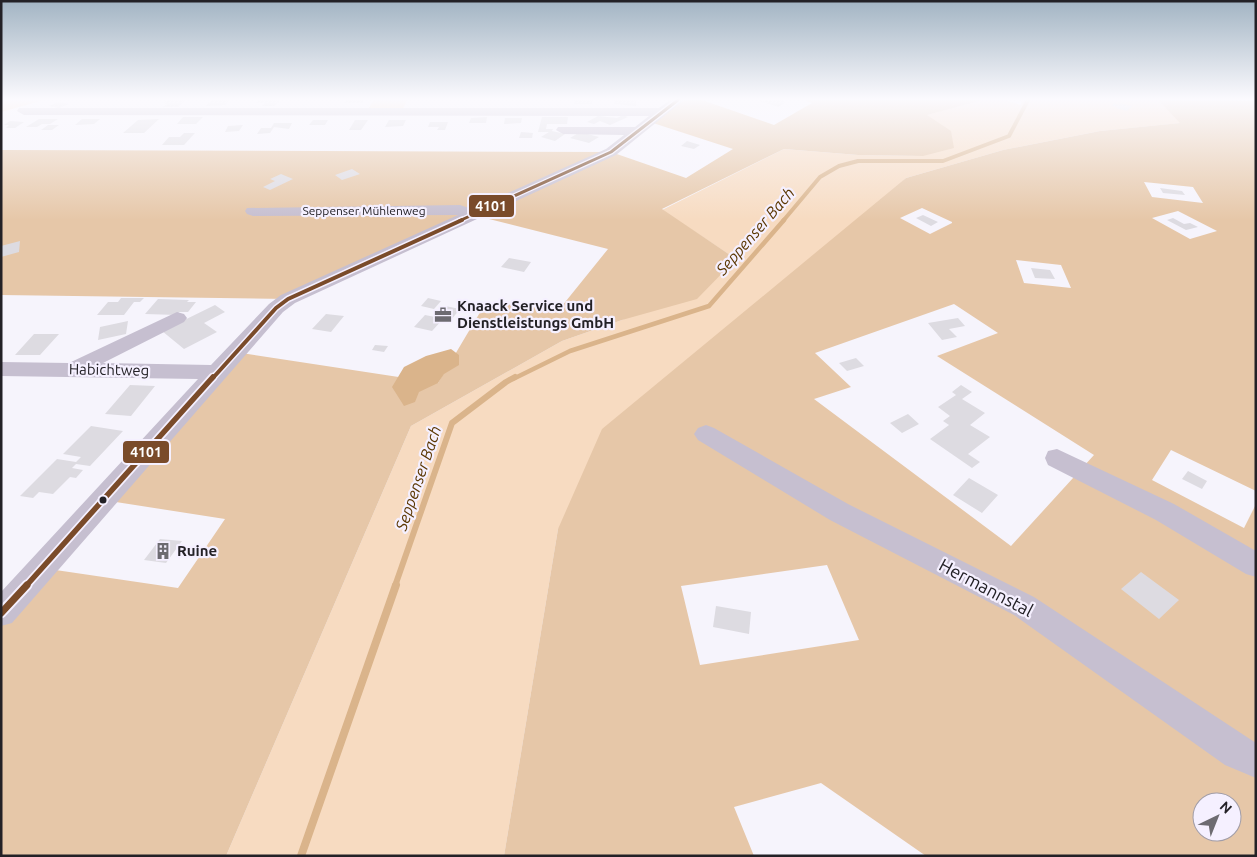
<svg xmlns="http://www.w3.org/2000/svg" width="1257" height="857" font-family="Ubuntu,sans-serif">
<style>
.green{fill:#f7dbc1}
.forest{fill:#e6c7a8;fill-rule:evenodd}
.water{fill:#dab48b}
.lines{fill:none;stroke-linecap:round;stroke-linejoin:round}
.stream-far3{stroke:#dab48b;stroke-width:4}
.stream-far2{stroke:#dab48b;stroke-width:4.5}
.stream-far1{stroke:#dab48b;stroke-width:6}
.stream{stroke:#dab48b;stroke-width:8}
.building{fill:#dddbe1}
.minor{fill:#c6bfd0;fill-rule:evenodd}
.bus-1-far3-casing{stroke:#f5f0ff;stroke-width:5.5}
.bus-1-far2-casing{stroke:#f5f0ff;stroke-width:7}
.bus-1-far1-casing{stroke:#f5f0ff;stroke-width:9}
.bus-1-casing{stroke:#f5f0ff;stroke-width:11}
.bus-1-far3{stroke:#7a4b2a;stroke-width:3}
.bus-1-far2{stroke:#7a4b2a;stroke-width:4}
.bus-1-far1{stroke:#7a4b2a;stroke-width:5.5}
.bus-1{stroke:#7a4b2a;stroke-width:7}
.bus-dot{fill:#232126;stroke:#f5f0ff;stroke-width:2}
.labels{text-anchor:middle;stroke-width:4.5;stroke-linejoin:round;paint-order:stroke}
.far-street-label{font-size:12px;fill:#232126;stroke:#f5f0ff}
.poi-label{font-size:15px;font-weight:bold;fill:#232126;stroke:#f5f0ff;text-anchor:start}
.street-label{font-size:15px;fill:#232126;stroke:#f5f0ff}
.water-label{font-size:16px;font-style:italic;fill:#5b3702;stroke:#f5f0ff}
.near-street-label{font-size:18px;fill:#232126;stroke:#f5f0ff}
.line-badge{stroke:#f5f0ff;stroke-width:2}
.badge-label{font-size:14px;text-anchor:middle;font-weight:bold;fill:#fff}
</style>
<rect width="100%" height="100%" fill="#f6f4fc"/>
<path class="green" d="M1 100H44L1 112Z
M374 100H407L402 111H367Z
M983 100H1005L1021 105 1022 100H1158L1181 123 1100 131 1003 150 906 178 558 529 504 856H226L411 426 562 341 622 320 736 259 662 210 784 149 858 155 923 156 926 115Z"/>
<path class="forest" d="M678 100H702L774 125 812 103 804 100H983L927 115 951 131 954 148 923 156 858 155 784 149 662 209 736 259 697 299 622 320 562 341 411 426 226 856H1V613L42 568 178 588 225 519 103 500 235 352 438 383 485 304 562 306 608 249 473 215 288 299 1 295V150L611 152 686 178 733 149 650 122Z
M1158 100 1256 101V491L1171 450 1152 480 1244 528 1256 504V856H926L821 783 734 807 754 856H504L558 529 602 429 906 178 1003 150 1100 131 1180 123ZM1144 182 1193 187 1203 203 1152 197ZM922 208 952 222V223L930 234 900 218ZM1178 211 1217 231 1190 239 1152 218ZM1016 260 1061 265 1071 288 1024 283ZM954 304 998 333 937 356 1094 455 1011 546 814 399 851 387 815 353ZM827 565 859 640 700 665 681 586ZM1202 802H1232V832H1202Z"/>
<path class="water" d="M451 349 459 355V365L444 374 438 383 419 392 415 402 404 406 392 387 404 367 426 356Z"/>
<g class="lines">
<path class="stream-far3" d="M783 221 820 177 839 166 858 161H943L1009 136 1028 100"/>
<path class="stream-far2" d="M513 379 570 351 709 306 784 220"/>
<path class="stream-far1" d="M395 586 452 423 506 382 515 377"/>
<path class="stream" d="M301 856 396 585"/>
</g>
<path class="building" d="M168 100H186L178 107H163L167 104 163 103Z
M211 100H230L225 105 206 106Z
M259 100H281L274 106H262L265 103H256Z
M347 100H364L362 103H344Z
M574 100H592V104H574Z
M614 100H636V106L614 104Z
M780 100 786 102 778 107 760 101Z
M58 102 69 104 59 108 49 106Z
M1114 103 1119 105 1120 103 1132 106 1127 111 1116 108 1117 107 1112 106Z
M623 115 628 117 610 125 600 121 594 124 587 122 598 116 617 118Z
M183 117H203L196 124H177Z
M487 117 486 123H469L471 118Z
M542 117H568L567 124H547L546 129H553L552 131 565 134 555 141 541 137 549 132H538Z
M505 118H522L521 123 504 124Z
M39 119H58L50 124H42L37 127H26Z
M82 119H100L94 124 75 125Z
M159 119 144 133H123L138 120Z
M313 120H328L325 125H309Z
M355 120H368L361 130H349Z
M389 120H406L403 126 385 127Z
M10 121 24 122 15 128H6L9 125H4Z
M430 122H448L445 130H437L439 127H428Z
M274 123H292L289 129 274 127 270 133 257 134 261 128H271Z
M48 125H59L52 130H41Z
M243 125 239 131 225 132 228 126Z
M521 132 533 133 532 138H519Z
M580 132 599 137 589 143 570 138Z
M184 133H195L184 145H162L169 137H180Z
M687 141 700 145 694 149 681 146Z
M352 169 360 174 342 180 335 175Z
M281 174 293 179 270 190 263 187 275 181 270 179Z
M1160 188 1182 191 1185 195 1163 193Z
M923 215 938 222 931 226 916 218Z
M1173 218 1184 224 1190 223 1198 227 1186 230 1167 220Z
M20 241 19 252 1 257V246Z
M509 258 531 262 524 272 501 267Z
M1031 268 1050 270 1055 279 1035 278Z
M121 298H144L140 302H134L124 315H97L108 302H118Z
M428 298 441 301 434 309 421 306Z
M158 299 189 300 187 302H196L188 312H179L177 315 145 314Z
M215 305 225 312 204 323 217 332 184 349 162 331Z
M445 306 460 309 451 320 444 318 432 331 414 327 425 315 435 317Z
M326 314 344 316 331 332 312 329Z
M958 318 965 326 949 329 957 337 942 340 928 323Z
M128 321 126 334 98 340 100 327Z
M34 334H59L40 355H15Z
M375 345 388 346 384 352 372 350Z
M856 358 864 366 847 371 839 363Z
M130 385 155 386 131 416 105 414Z
M961 385 972 392 962 399 985 413 970 425 990 437 968 454 980 462 972 468 930 439 949 425 943 421 950 416 938 407 956 395 952 392Z
M908 414 919 424 902 433 890 423Z
M91 426 123 431 90 466 76 464 72 468 83 470 76 478 70 477 53 494 39 492 33 498 20 496 57 459 76 462 81 457 63 454Z
M1188 471 1207 481 1202 489 1182 479Z
M969 478 998 495 982 513 953 495Z
M160 539 182 541 166 563 144 560Z
M1141 572 1179 600 1159 619 1121 589Z
M716 606 751 612 749 634 713 627Z"/>
<g class="lines">
<path class="minor" d="M670 100H684L616 155 295 303 283 312 12 623 1 626V592L198 379 1 376V362L69 363 177 312 184 314 187 318 184 322 103 363 211 365 269 304 281 295 458 215 253 216 247 214 245 211 247 208 460 205 472 209 606 149 624 135 563 134 556 130 558 127H635L649 116 24 115 17 111 19 108H659Z
M706 425 714 428 848 504 1034 597 1256 743V778L1225 765 1014 615 830 520 698 440 694 434 698 428Z
M1057 449 1174 504 1256 551V577L1246 574 1156 520 1048 465 1045 458 1048 451Z"/>
<g class="bus-1-far3-casing">
<path id="bus-1-far3" d="M459 221 611 152 678 100"/>
</g>
<g class="bus-1-far2-casing">
<path id="bus-1-far2" d="M212 379 276 308 288 299 462 220"/>
</g>
<g class="bus-1-far1-casing">
<path id="bus-1-far1" d="M26 586 213 377"/>
</g>
<g class="bus-1-casing">
<path id="bus-1" d="M1 613 27 585"/>
</g>
<use href="#bus-1-far3" class="bus-1-far3"/>
<use href="#bus-1-far2" class="bus-1-far2"/>
<use href="#bus-1-far1" class="bus-1-far1"/>
<use href="#bus-1" class="bus-1"/>
</g>
<linearGradient id="sky" x2="0" y2="1"><stop stop-color="#a2b4c3"/><stop offset="0.45" stop-color="#fbfafe"/><stop offset="1" stop-color="#fbfafe" stop-opacity="0"/></linearGradient>
<rect width="1257" height="220" fill="url(#sky)"/>
<defs>
<g id="office-bare" transform="scale(1.35)"><path d="M-6-3h4V-5.5h4V-3h4V5H-6ZM-1-4.5V-3h2v-1.5ZM-6 0V1H6V0Z" fill="#6d6b71" stroke="#f5f0ff" stroke-width="2.5" paint-order="stroke"/></g>
<g id="building-bare" transform="scale(1.35)"><path d="M-4-6H4V6H1V3H-1V6H-4ZM-2.5-4.3h1.7v1.8h-1.7ZM.8-4.3h1.7v1.8H.8ZM-2.5-1h1.7V.8h-1.7ZM.8-1h1.7V.8H.8Z" fill="#6d6b71" stroke="#f5f0ff" stroke-width="2.5" paint-order="stroke"/></g>
</defs>
<g fill-rule="evenodd">
<use href="#office-bare" x="443" y="315"/>
<use href="#building-bare" x="163" y="551"/>
</g>
<circle class="bus-dot" cx="103" cy="500" r="4.5"/>
<g class="labels">
<g class="far-street-label">
<text x="364" y="215">Seppenser Mühlenweg</text>
</g>
<g class="poi-label">
<text x="457" y="311">Knaack Service und<tspan x="457" dy="17">Dienstleistungs GmbH</tspan></text>
<text x="177" y="556">Ruine</text>
</g>
<g class="street-label">
<text transform="translate(109 370) rotate(1)" y="5">Habichtweg</text>
</g>
<g class="water-label">
<text transform="translate(755 231) rotate(-49)" y="6">Seppenser Bach</text>
<text transform="translate(418 478) rotate(-71)" y="6">Seppenser Bach</text>
</g>
<g class="near-street-label">
<text transform="translate(986 588) rotate(28)" y="6">Hermannstal</text>
</g>
</g>
<g class="line-badge">
<rect x="468" y="194" width="47" height="24" rx="5" fill="#7a4b2a"/>
<rect x="122" y="440" width="48" height="24" rx="5" fill="#7a4b2a"/>
</g>
<g class="badge-label">
<text x="491" y="211">4101</text>
<text x="146" y="457">4101</text>
</g>
<rect width="1257" height="857" fill="none" stroke="#232126" stroke-width="5"/>
<g transform="translate(1217 817) rotate(43)"><circle r="24" fill="#f5f0ff" stroke="#a19da8"/>
<path d="M0-4L9 19L0 12L-9 19Z" fill="#6d6b71"/>
<text y="-8" font-size="14" font-weight="bold" text-anchor="middle" fill="#232126">N</text>
</g>
</svg>
